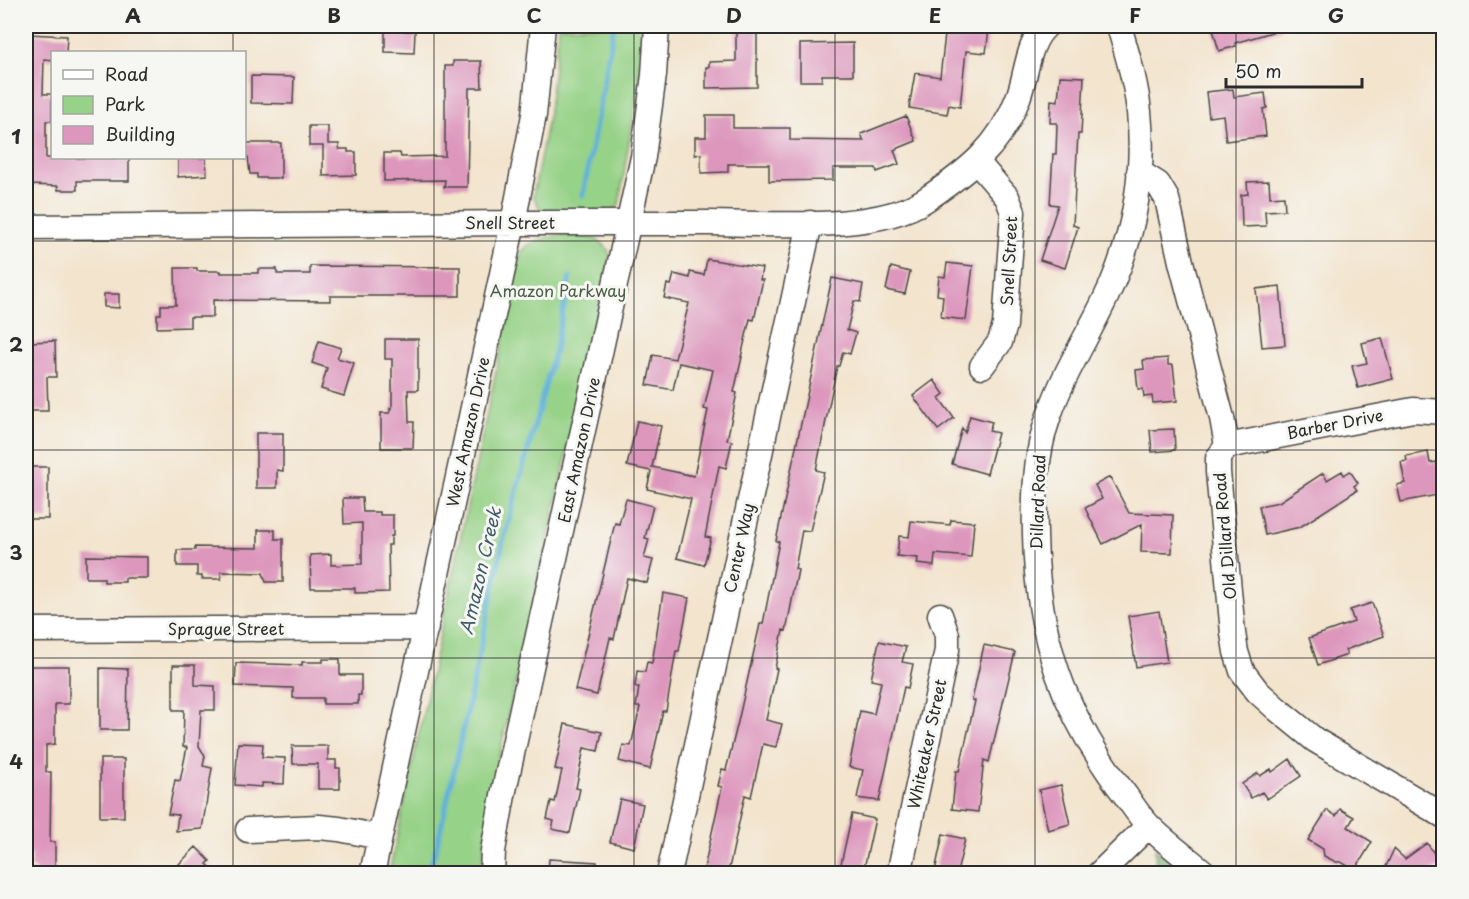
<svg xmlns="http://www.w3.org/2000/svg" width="1469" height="899" font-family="'Playpen Sans',sans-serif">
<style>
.green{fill:#96d287;stroke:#607e59;stroke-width:1.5}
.forest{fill:#78b474;stroke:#527050;stroke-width:1.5}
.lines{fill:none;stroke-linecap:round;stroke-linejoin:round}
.stream{stroke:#60b1db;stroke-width:5}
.building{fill:#dd97bd}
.minor-casing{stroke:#494743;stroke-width:27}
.minor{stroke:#fff;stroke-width:24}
.grid{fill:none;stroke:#2b2b2b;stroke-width:1.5;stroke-opacity:0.55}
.labels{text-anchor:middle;stroke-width:6;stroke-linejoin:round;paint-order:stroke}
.street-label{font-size:16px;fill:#2b2b2b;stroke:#f6f6f2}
.park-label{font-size:16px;fill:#4b5d47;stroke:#f6f6f2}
.water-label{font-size:18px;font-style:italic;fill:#3e5a69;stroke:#f6f6f2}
.neatline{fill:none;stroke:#2b2b2b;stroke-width:2}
.grid-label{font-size:20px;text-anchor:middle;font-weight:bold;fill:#2b2b2b}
</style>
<rect width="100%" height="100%" fill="#f6f6f2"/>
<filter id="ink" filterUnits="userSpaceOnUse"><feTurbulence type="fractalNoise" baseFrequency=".0167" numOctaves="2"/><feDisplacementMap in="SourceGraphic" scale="12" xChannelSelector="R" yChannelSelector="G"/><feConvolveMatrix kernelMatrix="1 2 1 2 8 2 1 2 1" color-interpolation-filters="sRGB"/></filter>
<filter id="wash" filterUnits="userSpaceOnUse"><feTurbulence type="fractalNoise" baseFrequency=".008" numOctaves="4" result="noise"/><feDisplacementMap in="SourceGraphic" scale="24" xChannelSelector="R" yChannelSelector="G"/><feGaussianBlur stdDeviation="1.35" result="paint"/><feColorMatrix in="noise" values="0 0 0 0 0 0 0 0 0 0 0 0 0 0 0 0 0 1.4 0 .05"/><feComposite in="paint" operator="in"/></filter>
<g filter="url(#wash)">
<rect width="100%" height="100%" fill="#f3e4cd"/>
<path class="green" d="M559 26H643L638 87 619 204 615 210 608 212 557 213 541 210 533 196 548 118Z
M561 235C579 236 604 234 610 255 583 377 558 498 530 619 511 704 489 787 481 873L389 874 521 254C529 239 546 238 561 235Z"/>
<path class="forest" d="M1155 849 1184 873H1156Z"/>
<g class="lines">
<path class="stream" d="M583 195 614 26
M427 874 436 849 461 740 503 542 555 350 570 277"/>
</g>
<g id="blocks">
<path class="building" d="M736 26H757V87L706 88V67H709V62L736 61Z
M946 26 989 29 986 53 966 51 960 107 949 105 947 114 909 108 915 73 940 77Z
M1212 26H1281L1282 29 1235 43 1236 46 1219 51Z
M385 30 415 31 414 53 385 52Z
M28 34 67 36 66 52H52V60L44 59 43 94H52V121H46V158H129V181H77V190H58V186L28 185V165H26V115H27L26 55H27Z
M853 43V75H822V81H800V44Z
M453 61H481L482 88H469L467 187H444L445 180 384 181V153H400L401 157 445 156V66H453Z
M251 76 294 77 293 104 251 103Z
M1060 76 1084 77 1081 134H1078L1073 225 1078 227 1065 268 1040 260 1058 205 1050 204 1053 154H1056L1057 123H1050L1051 100 1058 101Z
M1233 89 1234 97 1265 93 1267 108 1263 109 1266 136 1226 141 1223 115 1209 117 1206 92Z
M706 115H733V128H790V140L864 141 861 134 906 116 916 141 894 150 899 164 877 172 876 168H833V180L769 181V164H728V172L701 173V154L695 155V137H706Z
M309 126H328V144H339V149H348V152H356V175L323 176V146H309Z
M244 143H281V178H257V174H250L248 157H244Z
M178 158H206L207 175 178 177Z
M1269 181 1270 197 1284 196 1285 210 1265 211 1266 226 1242 227 1241 195 1248 194 1247 182Z
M707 259 762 268 760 280H763L754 320 750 319 741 357H742L734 392 737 393 727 440 732 441 726 468 719 466 705 537 711 538 704 565 677 558 691 499 647 489 651 471 627 466 637 421 661 426 652 467 694 476 708 410 704 409 713 370 679 363 673 390 647 385 653 355 675 359 689 303 664 298 667 284 671 285 674 274 690 278V272L704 275Z
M947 263 973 266 966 320 941 317 943 296 937 295 939 276 945 277Z
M310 266 460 267V296H330V301L213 300V317H190V327L157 328V314H161V305H176L175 268H197V271H221V273H258V269H277V274H310Z
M891 267 910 272 905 294 886 290Z
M832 278 863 284 860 302 854 301 847 330 856 333 850 354 843 352 839 366H837L816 470 824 472 810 531 802 530 795 569 798 570 786 631 783 630 775 668 777 669 766 720 782 724 776 747 763 744 751 797 745 795 728 873H703L722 787 718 786 722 769 726 770 738 722 760 624H763L779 542 776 541Z
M1280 286 1285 345 1262 347 1256 289Z
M104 294H119V308L104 307Z
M1382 338 1393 379 1358 388 1352 366 1367 363 1362 343Z
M385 339H418V390H408L409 422H414L413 448H381V413H390V408H392V359H385Z
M55 341 56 377H47L48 411H29L28 386H26V355H29V342Z
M319 341 341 348 337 358 354 363 344 396 321 389 327 368 312 363Z
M1168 358V365H1173L1177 401 1153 403 1152 396 1144 397 1143 389H1138L1136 370 1144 369 1143 360Z
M934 380 944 394 939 398 954 418 938 430 913 396Z
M970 416 992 422 989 431 998 433 987 474 952 464 962 428 965 433Z
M1174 429 1175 450 1152 452 1150 430Z
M256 433H283V471L277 470V488H256Z
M1428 452 1430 463 1437 462 1438 467 1443 466V494L1401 502 1397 485 1405 483 1401 462 1407 461 1406 456Z
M26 467H48V519H26Z
M1342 471 1344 475 1350 471 1358 483 1354 486 1357 490 1300 527 1265 535 1259 506 1279 502 1323 473 1327 480Z
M1110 477 1129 513 1173 515 1172 553 1141 552 1142 524 1103 544 1085 508 1102 499 1095 485Z
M343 498H362L363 512H380V515H393V536H391V545H388L389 592 355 593V588H311L310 555 331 554V565L362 564V523L344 524Z
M626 499 653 506 645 538 649 539 644 558 653 560 647 583 627 578 614 639 610 638 597 695 575 690 615 523 619 524Z
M951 520 974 522 971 557 935 554 934 566 917 564 918 558 897 556 899 536 909 537 911 521 950 525Z
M258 530H275V539H283V582H266L263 573 221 572V579H202V576H197V566H177V550H195V547L258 548Z
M86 556 147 557V578H125V582H104V578H86Z
M663 593 689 598 679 651H676L666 711H663L650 769 619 761 623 745 631 746 640 707H636L639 687H635L637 671 645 672 647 662 652 663Z
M1372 603 1384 636 1345 650 1347 655 1318 665 1309 638 1354 622 1350 610Z
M1159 611 1167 662 1136 667 1128 616Z
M879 641 906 647 902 662 913 664 908 688 904 687 879 801 857 798 863 770 849 767 860 711 874 714 881 682 871 680Z
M984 645 1015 652 989 762 984 760 978 812 952 809 956 771H959L975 701 972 700Z
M323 659H340V675H361V695H358V704H323V698H293V688L235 686 236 663 302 665V662H323Z
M173 665H195V685L215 686V710H201L199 746 205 756 203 766 212 768 202 829 176 831 178 815 168 814 175 780 180 781 187 747H183L184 710H173Z
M26 666H69V704H55V744L46 745V772H51L50 842H55V873H35V868H31V854H28Z
M100 668 128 669 127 730H100Z
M565 724 602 732 598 751 584 748 576 788 580 789 570 833 552 829 554 821 547 819 551 801 555 802 562 770 555 769Z
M238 743 263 744 262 757 285 758 284 784 262 783V787L235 785Z
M292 746H328V760H336V768H340V789H318V764H293Z
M100 759H124V817H100Z
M1290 759 1301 776 1267 799 1262 792 1251 798 1242 784 1258 773 1260 776 1271 769 1272 772Z
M1061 785 1070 824 1048 830 1039 790Z
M620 799 643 804 634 848 610 842Z
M1340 809 1354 817 1348 827 1372 842 1355 870 1341 862H1336L1324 856 1323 849 1308 840 1327 810 1336 816Z
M852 814 875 819 863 873H839Z
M943 834 965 839 957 873 935 871Z
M1427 843 1442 865 1430 873H1383L1394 849 1405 859Z
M196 847 210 861 207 864 216 873H170Z
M549 859 597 862V873H548Z"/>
</g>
</g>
<g filter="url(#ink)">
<use href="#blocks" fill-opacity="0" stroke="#494743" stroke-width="1.5"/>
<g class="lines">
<g class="minor-casing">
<path id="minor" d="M1119 26C1127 54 1136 82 1139 112 1145 169 1135 231 1112 284 1091 333 1060 376 1045 428 1035 462 1034 498 1035 534 1037 638 1063 714 1126 796 1133 806 1140 817 1149 826 1166 843 1187 858 1206 874
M977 162 1007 197 1013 212 1005 325 1000 342 982 366
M1139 172 1158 184 1167 199 1181 262 1222 418 1227 446 1218 458V472L1233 633 1236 652 1242 671 1258 692 1277 709 1315 740 1444 816
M26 227C189 226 353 223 517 223 581 223 645 223 709 223 769 223 875 233 925 200 967 172 1000 147 1018 98 1027 75 1027 43 1046 26
M1227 446 1413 410 1444 412
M26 630 426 628
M248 830 319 827 339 829 380 837
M372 874 513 223 534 115 543 26
M492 874 493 851 503 795 643 157 654 75 657 26
M669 874 810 223
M899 874 947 650V635L940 615
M1099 874 1148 826"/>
</g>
<use href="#minor" class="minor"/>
</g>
</g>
<path class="grid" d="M233 26V52M434 26V874M634 26V874M835 26V874M1035 26V874M1236 26V874M233 158V874M26 241H1444M26 450H1444M26 658H1444"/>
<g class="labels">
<g class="street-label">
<text x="510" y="229">Snell Street</text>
<text transform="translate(1009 261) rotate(-87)" y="6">Snell Street</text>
<text transform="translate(1335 424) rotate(-11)" y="6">Barber Drive</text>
<text transform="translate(468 432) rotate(-78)" y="6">West Amazon Drive</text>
<text transform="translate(579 450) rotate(-78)" y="6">East Amazon Drive</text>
<text transform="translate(1038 502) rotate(-88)" y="6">Dillard Road</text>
<text transform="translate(1225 536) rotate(-95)" y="6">Old Dillard Road</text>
<text transform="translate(739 548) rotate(-78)" y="6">Center Way</text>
<text x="226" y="635">Sprague Street</text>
<text transform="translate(927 744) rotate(-78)" y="6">Whiteaker Street</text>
</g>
<g class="park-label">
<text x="558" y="297">Amazon Parkway</text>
</g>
<g class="water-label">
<text transform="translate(481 571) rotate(-77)" y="6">Amazon Creek</text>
</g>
</g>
<rect width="1469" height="899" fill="none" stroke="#f6f6f2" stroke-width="66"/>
<rect x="51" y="51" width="195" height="108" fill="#f6f6f2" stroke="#a5a5a2" stroke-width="1.5"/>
<rect x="63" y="70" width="30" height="9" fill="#ffffff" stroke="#a5a5a2" stroke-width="1.5"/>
<text x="105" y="81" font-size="18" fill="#2b2b2b">Road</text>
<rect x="63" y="96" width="30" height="18" fill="#96d287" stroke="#a5a5a2" stroke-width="1.5"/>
<text x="105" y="111" font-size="18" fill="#2b2b2b">Park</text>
<rect x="63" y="126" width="30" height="18" fill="#dd97bd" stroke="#a5a5a2" stroke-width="1.5"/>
<text x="105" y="141" font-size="18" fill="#2b2b2b">Building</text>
<path d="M1226 78v9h136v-9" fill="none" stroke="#2b2b2b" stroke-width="3"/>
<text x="1235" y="78" font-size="18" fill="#2b2b2b" stroke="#f6f6f2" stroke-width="4.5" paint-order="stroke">50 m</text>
<rect x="33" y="33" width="1403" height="833" class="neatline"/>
<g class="grid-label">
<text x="133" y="23">A</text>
<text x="334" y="23">B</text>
<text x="534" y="23">C</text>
<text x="734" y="23">D</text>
<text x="935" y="23">E</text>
<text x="1135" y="23">F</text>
<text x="1336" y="23">G</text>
<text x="16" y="144">1</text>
<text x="16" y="352">2</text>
<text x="16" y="560">3</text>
<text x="16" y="769">4</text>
</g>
</svg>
